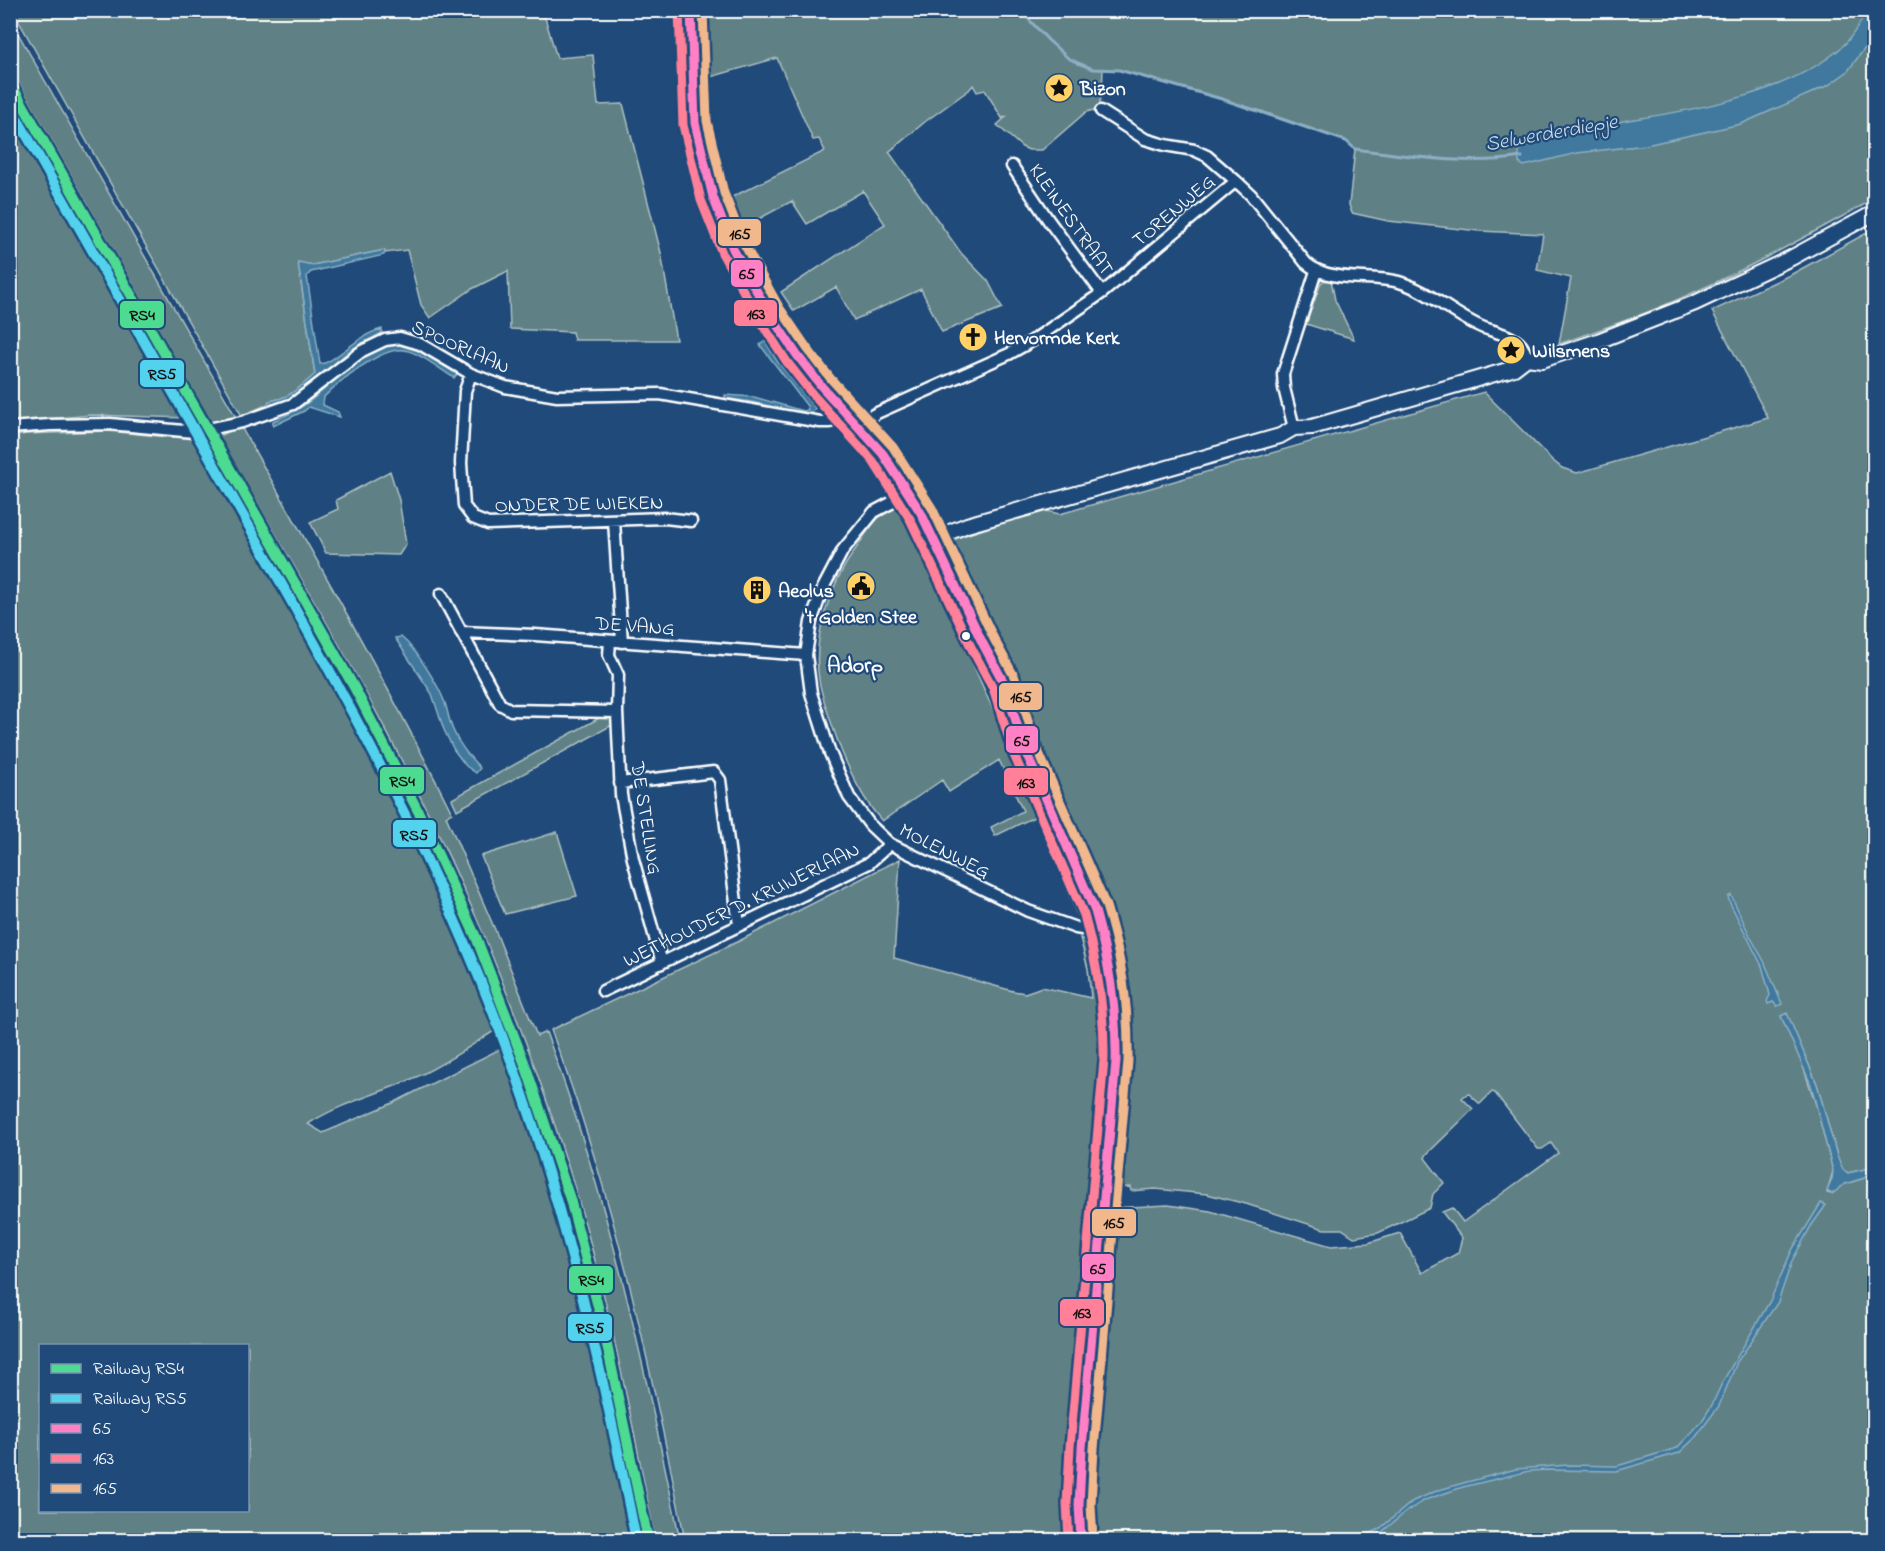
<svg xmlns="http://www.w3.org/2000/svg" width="1885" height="1551" font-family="'Indie Flower',sans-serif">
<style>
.green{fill:#5f8185;stroke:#afc0c2;stroke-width:1.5;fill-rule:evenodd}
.water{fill:#41799d;stroke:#8dafc4;stroke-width:1.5}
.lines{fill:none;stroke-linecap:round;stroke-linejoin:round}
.stream{stroke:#8dafc4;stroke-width:3}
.minor-casing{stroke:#fff;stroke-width:15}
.tertiary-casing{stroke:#fff;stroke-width:18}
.primary-casing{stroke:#fff;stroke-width:22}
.minor{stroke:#1f4a7a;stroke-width:10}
.tertiary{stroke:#1f4a7a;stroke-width:14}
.primary{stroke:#1f4a7a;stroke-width:18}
.bus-1-casing{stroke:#1f4a7a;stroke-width:14}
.bus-2-casing{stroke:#1f4a7a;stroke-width:14}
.bus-3-casing{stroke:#1f4a7a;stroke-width:14}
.bus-1{stroke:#ff80c5;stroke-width:9}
.bus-2{stroke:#ff8098;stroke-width:9}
.bus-3{stroke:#f1b78d;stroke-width:9}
.rail-1-casing{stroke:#1f4a7a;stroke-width:15}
.rail-2-casing{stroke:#1f4a7a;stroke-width:15}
.rail-1{stroke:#4ddb92;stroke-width:10}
.rail-2{stroke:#53d2ee;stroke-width:10}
.bus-dot{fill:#fff;stroke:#1f4a7a;stroke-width:2}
.labels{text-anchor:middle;stroke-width:4.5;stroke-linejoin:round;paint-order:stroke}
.poi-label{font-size:20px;font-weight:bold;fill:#fff;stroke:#1f4a7a;text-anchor:start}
.street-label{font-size:20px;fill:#fff;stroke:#1f4a7a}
.water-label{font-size:21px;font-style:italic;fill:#d0dee6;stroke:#1f4a7a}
.quarter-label{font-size:22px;font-weight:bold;fill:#fff;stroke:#1f4a7a}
.line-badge{stroke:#1f4a7a;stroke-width:2}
.pale-badge-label{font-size:16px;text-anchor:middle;font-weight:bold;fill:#111}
</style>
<rect width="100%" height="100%" fill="#1f4a7a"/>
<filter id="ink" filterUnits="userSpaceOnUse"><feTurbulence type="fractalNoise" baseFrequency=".0167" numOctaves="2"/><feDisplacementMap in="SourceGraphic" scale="12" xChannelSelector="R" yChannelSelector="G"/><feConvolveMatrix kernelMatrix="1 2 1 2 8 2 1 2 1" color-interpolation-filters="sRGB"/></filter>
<g filter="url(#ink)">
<path class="green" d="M13 11H543L557 58 593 55 598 105 623 104 661 253 676 340H574L572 332 510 329 508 271 472 289 430 318 421 305 407 250 385 253 384 250 313 265 298 263 315 375C300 387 289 399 269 401L268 404 242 416Z
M700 11H1874V199C1804 238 1733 277 1658 308 1626 321 1592 332 1559 344L1571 278 1537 270 1543 234 1479 231 1388 221 1352 213 1349 205 1355 149 1346 141 1258 110 1119 70 1103 69 1102 94 1098 109 1086 112 1042 150H1029L1022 147 997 125 1007 116 1002 118 985 90 977 92 973 85 969 90 926 121 889 152 961 253 988 281 1002 308 942 332 921 289 854 320 836 287 794 311 781 292 885 224 863 191 807 224 792 201 740 229 730 198 825 151 819 139 813 140 777 58 700 80Z
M10 19 237 419 210 425 197 397 11 69Z
M10 108 186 418 91 415 11 422Z
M1874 229V1167L1848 1173 1843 1170 1837 1156 1817 1084 1787 1014 1781 1016 1800 1057 1816 1105 1833 1171 1827 1193 1831 1194 1845 1184 1874 1175V1540H1089L1087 1484 1112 1208 1168 1205 1210 1211 1331 1246 1368 1243 1400 1233 1422 1273 1458 1253 1462 1238 1442 1212 1452 1208 1463 1222 1558 1153 1551 1143 1542 1149H1538L1495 1093 1492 1092 1480 1104 1468 1093 1462 1098 1473 1109 1427 1154 1425 1158 1444 1183 1433 1194 1430 1208 1378 1233 1354 1237 1342 1229H1324L1246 1204 1207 1194 1155 1189 1131 1191 1130 1187 1114 1188C1119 1133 1130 1065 1124 1010 1114 910 1066 822 1027 731L1037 726 954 539 1041 510 1060 514 1484 392 1552 460 1562 468 1577 473 1768 418 1712 311 1792 274Z
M1331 280 1335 300 1354 339 1306 324 1321 283 1323 281Z
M241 427C314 554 386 681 452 813L446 816 496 932 537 1036 546 1032C608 1197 645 1368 680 1540H655C637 1444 618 1348 593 1253 566 1150 530 1049 490 951 418 772 315 602 218 436Z
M107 431 168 437 198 438 332 673 403 808 465 943 499 1028C471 1045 444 1065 414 1078 379 1094 340 1103 308 1124L323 1133 393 1103 506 1046C568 1204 604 1374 635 1540H11V437L26 434ZM40 1346H248V1510H40Z
M390 471 399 500 406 544 399 555 326 553 310 522 338 509 336 500Z
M899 506 942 594 1006 739 1013 737 1088 910 1077 915 1036 816 995 836 991 827 1023 811 999 760 949 792 942 780 882 821C863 800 852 776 841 750 834 730 822 700 819 680 812 636 830 585 855 550 862 540 873 521 883 514 887 510 894 508 899 506Z
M610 712 612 725 457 810 452 799Z
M557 832 577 896 505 914 481 856Z
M900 859 894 958 1013 991 1025 993 1042 987 1091 998 1088 969 1080 938 1096 946C1106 987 1107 1024 1108 1066L1074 1540H685C651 1368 614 1195 551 1030L739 941Z"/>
<path class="water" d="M1868 11H1874V36L1847 72 1827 86 1741 124 1646 145 1577 153 1524 166 1519 163V148C1541 142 1560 130 1583 125 1589 124 1595 125 1601 124 1610 124 1619 122 1628 120 1696 110 1788 94 1842 47 1852 38 1860 22 1868 11Z
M385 250 384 255 311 272 307 276 320 364C335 363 358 334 382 329V333C371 339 360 344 349 351 327 368 297 405 268 404L269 401C289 399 300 387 315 374L298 262 313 265Z
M765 341 778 362 815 408 812 414 808 415 752 402 725 398V395L754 397 803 411 808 410 807 406 760 345Z
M401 344 419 349 457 374 454 378C441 370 419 352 404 350 382 347 339 381 324 397L323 405 338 412 340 417 309 407 304 411 273 426V421C283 417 294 412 303 406 334 386 361 344 401 344Z
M401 637C416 649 438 684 445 703 448 712 449 721 453 730 459 745 469 756 480 768L476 773 466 766 454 750 444 730 432 694 395 638Z
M1731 895 1750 936 1764 961 1782 1004 1777 1006 1773 1002 1768 1004 1767 1001 1770 995 1762 966 1730 903 1728 897Z
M1787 1013 1817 1084 1837 1156 1843 1170 1848 1173 1874 1167V1175L1845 1184 1832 1194 1827 1191 1832 1179 1833 1171 1811 1085 1781 1016Z
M1821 1203 1826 1205 1811 1226 1792 1261 1778 1302 1737 1362 1719 1406 1695 1438 1679 1453 1616 1471 1547 1470 1529 1471 1463 1487 1425 1500 1407 1511 1378 1535 1364 1540H1355L1378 1530 1413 1501 1439 1490 1467 1482 1516 1469 1568 1465 1617 1466 1677 1448 1702 1421 1712 1405 1723 1381 1770 1301 1792 1250Z"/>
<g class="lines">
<path class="stream" d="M1020 10 1048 40 1068 58 1078 63 1093 69 1119 70 1222 99 1346 141 1355 149C1410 156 1466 166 1522 157"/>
<g class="minor-casing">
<path id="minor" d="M1101 111 1145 139 1165 145 1194 150 1207 156 1236 181
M1012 166 1049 221 1102 293
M471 374 465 391 461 463 464 506 473 518 488 524 665 518 691 521
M856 424 877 413 1009 354 1032 341 1102 293 1236 181 1251 195 1306 263C1331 284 1369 274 1399 282 1430 291 1454 316 1484 328 1496 332 1513 336 1521 345 1524 349 1526 354 1527 358
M10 428 50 425 110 424 194 432 242 422 293 404 362 351 385 340 400 338 420 344 471 374 505 387 557 396 660 394 820 422H830L844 411
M1294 428 1284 388 1283 374 1316 271
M910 493 874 512 843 550 823 588 811 622 806 655 811 693 830 753 849 797 870 825 890 844 1028 911 1076 928 1088 930 1100 927
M614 521 622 642
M441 594 500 704 511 710 617 712
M461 632 535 635 806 655
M610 641 609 655 618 675 617 712 621 795 633 859 662 963
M620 783 714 772 720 780 739 925
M603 991 869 863 890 844"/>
</g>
<g class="tertiary-casing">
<path id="tertiary" d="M935 538 967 525 1280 436 1294 428 1312 427 1508 370 1514 368 1527 358 1542 360 1598 341 1695 303 1791 258 1874 213"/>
</g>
<g class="primary-casing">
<path id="primary" d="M691 10 695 123 713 197 733 249 769 313 797 355 822 387 883 454 921 513 983 644 1004 683 1025 750 1095 911C1110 961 1118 1009 1116 1061L1082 1448 1079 1505 1081 1540"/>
</g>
<use href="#minor" class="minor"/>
<use href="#tertiary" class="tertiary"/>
<use href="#primary" class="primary"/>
<g class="bus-1-casing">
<path id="bus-1" d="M691 10 695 123 713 197 733 249 769 313 797 355 822 387 883 454 921 513 983 644 1004 683 1025 750 1095 911C1109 961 1117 1009 1116 1061L1082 1448 1079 1505 1081 1540"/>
</g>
<g class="bus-2-casing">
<path id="bus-2" d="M679 10 683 125 701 200 722 253 759 319 787 362 813 395 873 461 910 519 972 649 993 688 1014 755 1084 915C1097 963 1105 1010 1104 1060L1070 1447 1067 1504 1069 1540"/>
</g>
<g class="bus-3-casing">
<path id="bus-3" d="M703 10 707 121 724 193 744 244 779 307 807 348 831 379 893 447 932 508 994 639 1015 678 1036 746 1106 906C1122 957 1129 1008 1128 1061L1094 1449 1091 1505 1093 1539"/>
</g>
<use href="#bus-1" class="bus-1"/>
<use href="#bus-2" class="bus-2"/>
<use href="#bus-3" class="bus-3"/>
<g class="rail-1-casing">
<path id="rail-1" d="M10 82 354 687 418 811 476 937 526 1067 570 1199 603 1326 648 1540"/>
</g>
<g class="rail-2-casing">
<path id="rail-2" d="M10 106C89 244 167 382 245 519 335 678 424 836 491 1007 559 1180 600 1358 636 1540"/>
</g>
<use href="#rail-1" class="rail-1"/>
<use href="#rail-2" class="rail-2"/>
</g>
</g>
<defs>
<g id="sight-disc" transform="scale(1.5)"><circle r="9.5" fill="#ffd166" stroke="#1f4a7a"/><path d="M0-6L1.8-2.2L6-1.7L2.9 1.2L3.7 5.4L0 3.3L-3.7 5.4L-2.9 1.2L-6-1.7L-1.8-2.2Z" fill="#111"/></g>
<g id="church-disc" transform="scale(1.5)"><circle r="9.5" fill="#ffd166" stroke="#1f4a7a"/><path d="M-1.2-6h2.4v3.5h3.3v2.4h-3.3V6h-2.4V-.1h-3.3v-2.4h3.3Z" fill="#111"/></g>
<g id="civic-disc" transform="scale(1.5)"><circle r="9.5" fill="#ffd166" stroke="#1f4a7a"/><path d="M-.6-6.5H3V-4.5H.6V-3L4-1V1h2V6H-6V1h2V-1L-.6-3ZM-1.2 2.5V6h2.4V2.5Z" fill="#111"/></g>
<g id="building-disc" transform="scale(1.5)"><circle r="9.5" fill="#ffd166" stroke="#1f4a7a"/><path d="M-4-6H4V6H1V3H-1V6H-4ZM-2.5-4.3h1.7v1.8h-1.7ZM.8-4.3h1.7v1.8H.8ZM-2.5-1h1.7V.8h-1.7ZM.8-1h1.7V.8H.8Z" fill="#111"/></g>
</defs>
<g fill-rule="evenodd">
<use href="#sight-disc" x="1059" y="88"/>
<use href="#church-disc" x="973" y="337"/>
<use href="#sight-disc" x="1511" y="350"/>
<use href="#civic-disc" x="861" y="586"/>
<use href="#building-disc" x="757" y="590"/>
</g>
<circle class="bus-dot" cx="966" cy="636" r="5"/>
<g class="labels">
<g class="poi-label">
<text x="1080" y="95">Bizon</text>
<text x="994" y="344">Hervormde Kerk</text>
<text x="1532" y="357">Wilsmens</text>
<text x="778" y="597">Aeolus</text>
<text x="861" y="623" text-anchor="middle">'t Golden Stee</text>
</g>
<g class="street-label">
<text transform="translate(1173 210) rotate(-40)" y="7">TORENWEG</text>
<text transform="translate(1072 219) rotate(55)" y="7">KLEINESTRAAT</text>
<text transform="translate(461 346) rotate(24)" y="7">SPOORLAAN</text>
<text transform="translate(579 503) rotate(-1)" y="7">ONDER DE WIEKEN</text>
<text transform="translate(635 625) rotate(4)" y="7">DE VANG</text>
<text transform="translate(647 818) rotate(81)" y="7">DE STELLING</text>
<text transform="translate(945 850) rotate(27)" y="7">MOLENWEG</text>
<text transform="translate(741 904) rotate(-26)" y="7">WETHOUDER D. KRUIJERLAAN</text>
</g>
<g class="water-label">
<text transform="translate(1551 132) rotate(-10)" y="7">Selwerderdiepje</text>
</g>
<g class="quarter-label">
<text x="855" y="672">Adorp</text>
</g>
</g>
<g class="line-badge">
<rect x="717" y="218" width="45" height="29" rx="6" fill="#f1b78d"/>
<rect x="730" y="259" width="34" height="29" rx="6" fill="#ff80c5"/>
<rect x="733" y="299" width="45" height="28" rx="6" fill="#ff8098"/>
<rect x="119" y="300" width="46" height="29" rx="6" fill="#4ddb92"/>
<rect x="139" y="359" width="46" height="29" rx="6" fill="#53d2ee"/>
<rect x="998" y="682" width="45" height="29" rx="6" fill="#f1b78d"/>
<rect x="1005" y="725" width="34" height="29" rx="6" fill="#ff80c5"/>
<rect x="379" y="766" width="46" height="29" rx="6" fill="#4ddb92"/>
<rect x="1003" y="767" width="46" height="29" rx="6" fill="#ff8098"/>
<rect x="392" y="819" width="45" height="29" rx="6" fill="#53d2ee"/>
<rect x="1091" y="1208" width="46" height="29" rx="6" fill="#f1b78d"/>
<rect x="1081" y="1253" width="34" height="29" rx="6" fill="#ff80c5"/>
<rect x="568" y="1265" width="46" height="29" rx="6" fill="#4ddb92"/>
<rect x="1059" y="1298" width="46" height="29" rx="6" fill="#ff8098"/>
<rect x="567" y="1313" width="46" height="29" rx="6" fill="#53d2ee"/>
</g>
<g class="pale-badge-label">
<text x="740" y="239">165</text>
<text x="747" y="279">65</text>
<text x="756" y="319">163</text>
<text x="142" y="320">RS4</text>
<text x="162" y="379">RS5</text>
<text x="1021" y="702">165</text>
<text x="1022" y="746">65</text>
<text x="402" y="786">RS4</text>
<text x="1026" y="788">163</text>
<text x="414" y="840">RS5</text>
<text x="1114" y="1228">165</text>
<text x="1098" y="1274">65</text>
<text x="591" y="1285">RS4</text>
<text x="1082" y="1318">163</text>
<text x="590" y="1333">RS5</text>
</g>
<rect width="1885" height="1551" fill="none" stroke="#1f4a7a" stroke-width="36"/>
<rect x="18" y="18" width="1849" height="1515" fill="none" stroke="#fff" stroke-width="2" filter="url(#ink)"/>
<rect x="39" y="1344" width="210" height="168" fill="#1f4a7a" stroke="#7992af" stroke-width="1.5"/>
<rect x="51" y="1364" width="30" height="9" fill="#4ddb92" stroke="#7992af" stroke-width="1.5"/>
<text x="93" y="1374" font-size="18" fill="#ffffff">Railway RS4</text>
<rect x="51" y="1394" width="30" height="9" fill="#53d2ee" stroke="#7992af" stroke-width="1.5"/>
<text x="93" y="1404" font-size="18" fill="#ffffff">Railway RS5</text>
<rect x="51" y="1424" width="30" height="9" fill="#ff80c5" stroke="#7992af" stroke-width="1.5"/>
<text x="93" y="1434" font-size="18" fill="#ffffff">65</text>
<rect x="51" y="1454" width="30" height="9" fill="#ff8098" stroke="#7992af" stroke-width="1.5"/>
<text x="93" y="1464" font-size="18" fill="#ffffff">163</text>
<rect x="51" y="1484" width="30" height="9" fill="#f1b78d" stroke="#7992af" stroke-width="1.5"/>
<text x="93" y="1494" font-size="18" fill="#ffffff">165</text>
</svg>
